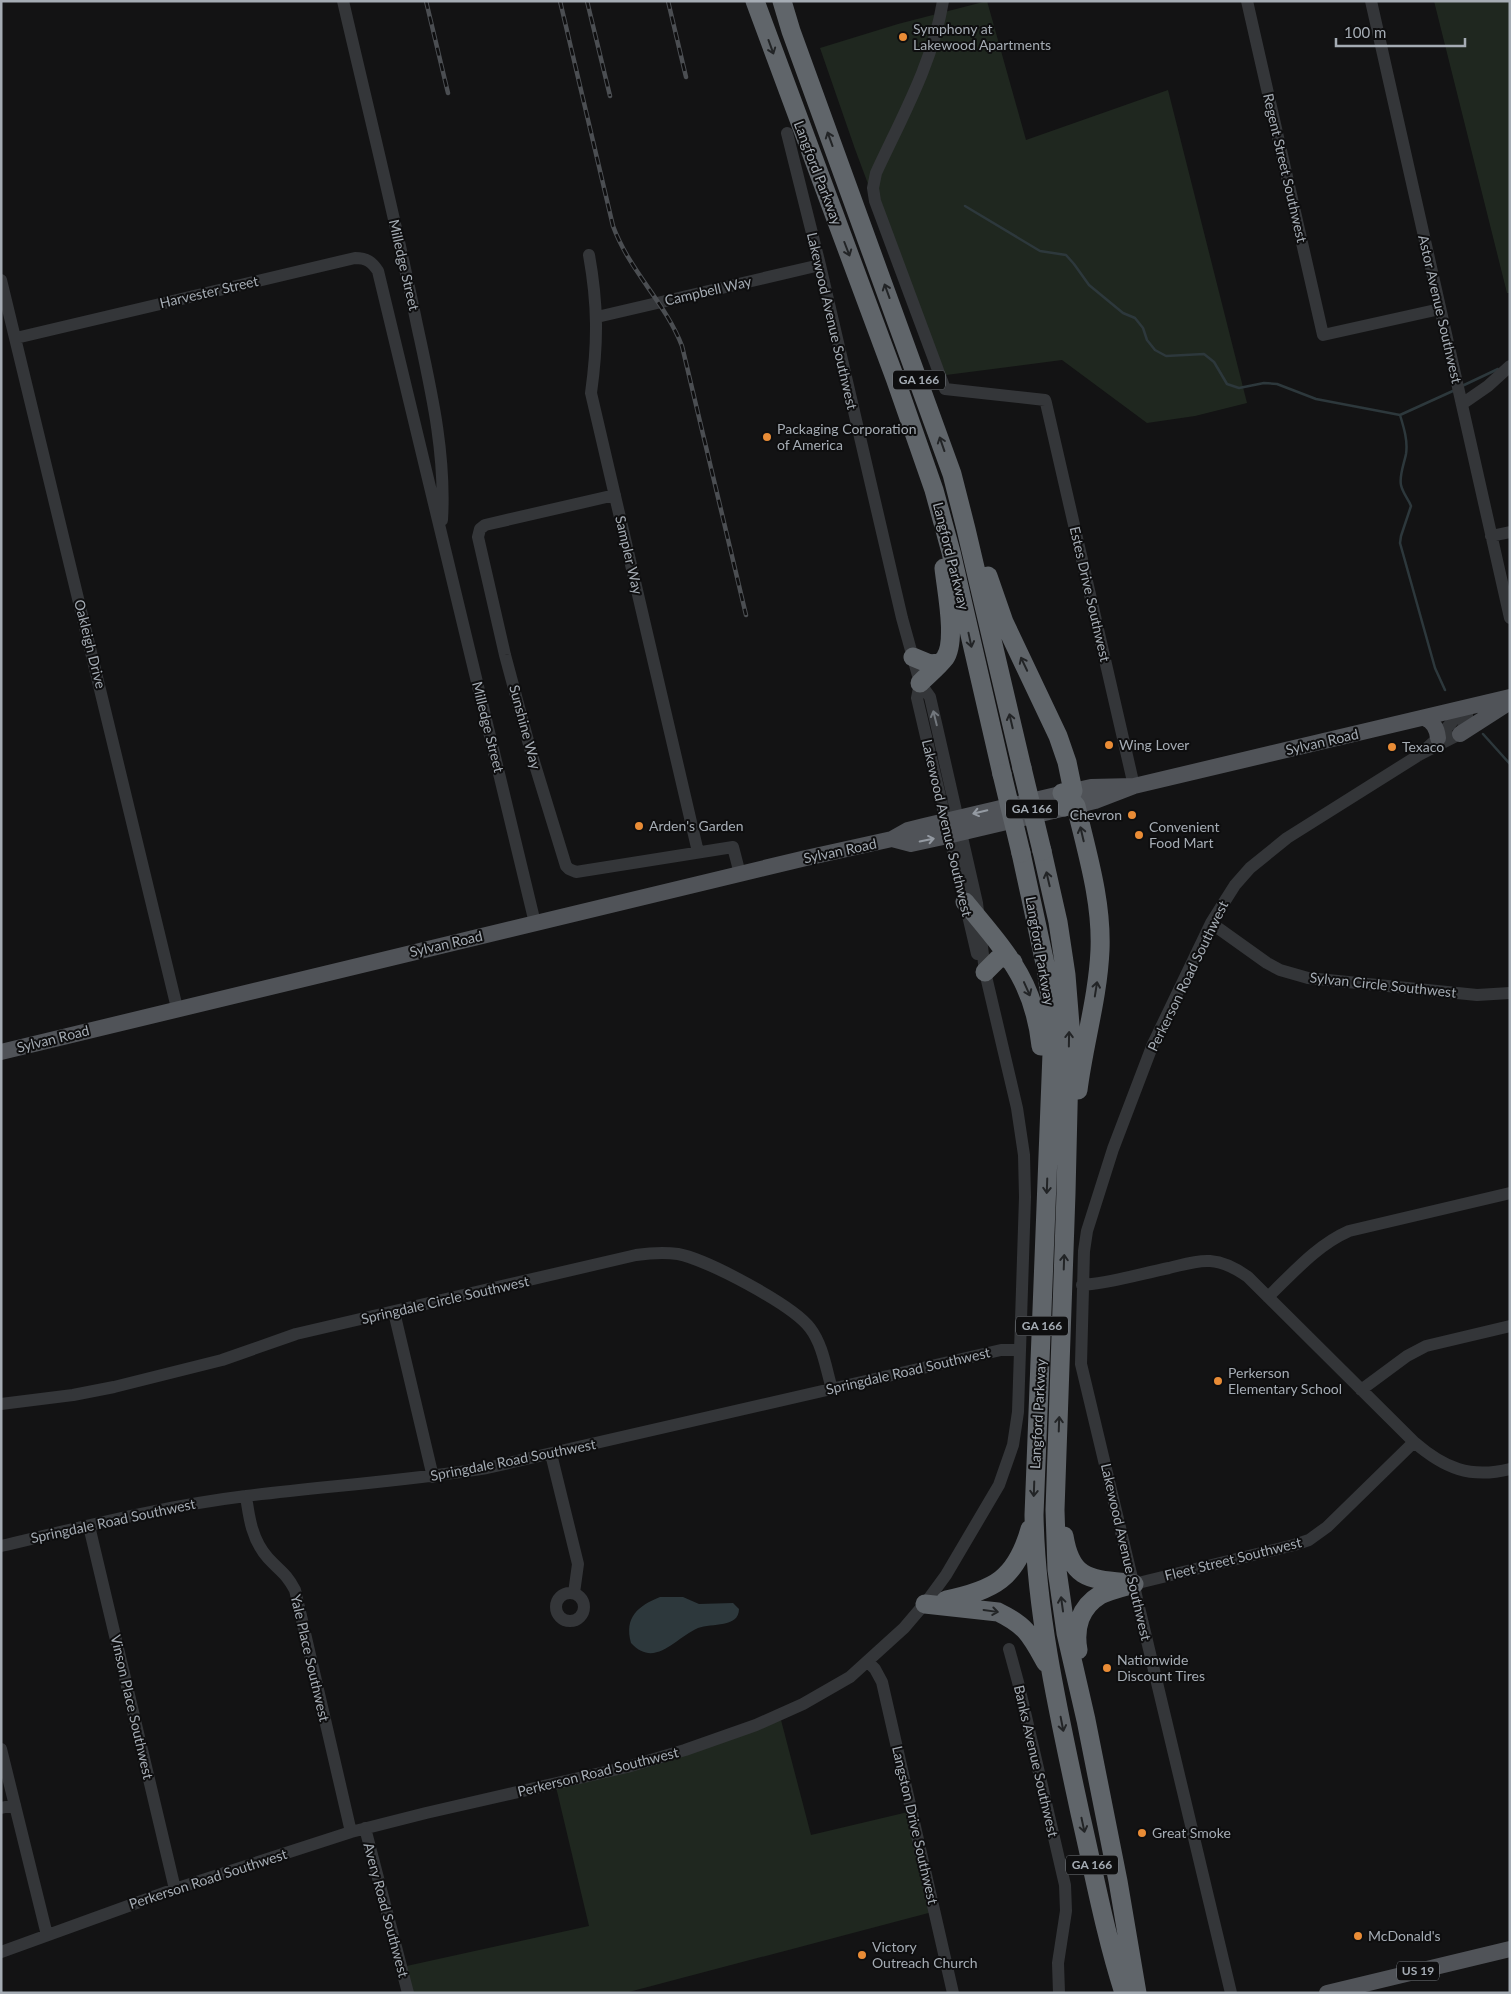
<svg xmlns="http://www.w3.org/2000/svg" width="1511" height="1994" font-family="Lato,sans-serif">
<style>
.green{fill:#1f271f}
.water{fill:#2d383c}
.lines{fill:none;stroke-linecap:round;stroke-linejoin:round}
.stream{stroke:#2d383c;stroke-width:2.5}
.minor{stroke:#343639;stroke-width:12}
.major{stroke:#505358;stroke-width:16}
.highway{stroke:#60656a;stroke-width:19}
.rail-casing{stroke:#4b4e52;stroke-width:4.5}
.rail{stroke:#0e0e0f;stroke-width:2.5;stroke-dasharray:8;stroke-linecap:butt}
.highway-bridge{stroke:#60656a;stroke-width:19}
.oneway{stroke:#222426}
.oneway2{stroke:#72777d}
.oneway3{stroke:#949aa2}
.poi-dot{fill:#e98c36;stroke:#0e0e0f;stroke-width:2}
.labels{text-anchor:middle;stroke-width:4;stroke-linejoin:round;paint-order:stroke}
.shield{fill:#0e0e0f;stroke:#787d82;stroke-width:1}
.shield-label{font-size:12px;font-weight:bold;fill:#a5acb4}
.poi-label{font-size:14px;fill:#a5acb4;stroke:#0e0e0f;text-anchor:start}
.street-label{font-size:14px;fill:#a5acb4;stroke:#0e0e0f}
</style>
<rect width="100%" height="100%" fill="#131314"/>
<path class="green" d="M987 1 1026 140 1168 90 1247 403 1195 416 1147 423 1062 360 946 375 899 267 855 149 820 48 898 24Z
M1434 1H1510V293H1507Z
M781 1720 811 1835 908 1812 936 1911 625 1993H408L402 1967 589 1926 556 1787Z"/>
<path class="water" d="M660 1597H683L699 1604 733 1603 739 1609C739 1628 712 1623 698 1628 675 1638 655 1669 631 1643 624 1617 638 1606 660 1597Z"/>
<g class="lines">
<path class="stream" d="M965 206 1040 251 1066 255 1074 264 1089 285 1123 313 1135 318 1143 328 1147 340 1155 350 1166 356 1204 354 1214 362 1227 384 1239 388 1264 383 1277 384 1316 399 1400 415 1455 390
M1462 386 1498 369
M1400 415C1404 428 1408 441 1406 454 1404 464 1399 476 1401 485 1403 494 1408 498 1411 506L1401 536 1400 543 1435 668 1445 690
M1483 734 1510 764"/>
<path class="minor" d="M343 1C368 109 395 217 417 325 431 390 446 453 442 520
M943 1C933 62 902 117 876 173L873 188 875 201 945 389 1045 400 1046 403 1134 786
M1247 1 1323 335 1440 309
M1371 1 1510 618
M589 255C598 305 598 343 591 393L698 852
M1 280 177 1008
M597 317 820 265
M16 338 355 258C367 258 372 262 378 271L535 923
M1462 404 1488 386 1510 366
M615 495 485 525 480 529 478 537 505 655 531 752 566 866 569 869 576 872 733 847 740 874
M1491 536 1510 532
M920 683 917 698 977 954
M1211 923 1267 963 1280 970 1308 978 1477 995 1510 993
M1082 1285C1111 1283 1140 1274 1169 1268 1182 1265 1196 1260 1210 1261 1225 1262 1237 1269 1248 1277L1414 1442C1444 1468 1470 1479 1510 1469
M1268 1297C1293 1273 1317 1245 1349 1231L1510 1193
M394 1312 433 1477
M1361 1390 1407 1356 1426 1346 1510 1326
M1 1404 73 1395 114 1387 222 1360 296 1334 636 1255C650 1253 664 1252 678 1254 706 1259 793 1305 810 1328 823 1345 826 1369 832 1389
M551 1454 578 1564 574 1593
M246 1496C249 1518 252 1540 268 1558 280 1571 286 1573 295 1590L351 1832
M89 1526 175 1889
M1 1546C82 1527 164 1506 246 1496 327 1486 407 1481 487 1468L1001 1350H1020
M1134 1584 1294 1545 1309 1540 1327 1527 1414 1442
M556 1607a14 14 0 1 1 28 0a14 14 0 1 1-28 0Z
M1009 1649 1018 1682 1065 1885 1066 1911 1058 1963 1059 1993
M868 1662 875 1669 882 1682 953 1993
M1 1749 47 1935
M1 1808 15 1805
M365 1828 408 1993
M1 1952 175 1889 351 1832 426 1813 627 1767 685 1750 756 1725 803 1704 850 1677 904 1628 927 1601 946 1575 999 1485 1013 1445 1018 1412 1025 1197 1024 1155 1017 1108 985 972 977 903 936 723 930 697 920 683 902 618 820 265 787 133
M1231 1993 1081 1364 1084 1251 1087 1231 1113 1149 1153 1044 1211 923 1235 885 1250 868 1287 838 1419 755 1460 734 1467 720V714L1464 708 1438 738 1419 755"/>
<path class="major" d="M1424 718C1433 721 1437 728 1438 738
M1460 734 1510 702
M892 839 911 844 943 837 1095 801 1134 786 1510 697
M1 1052 806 858 892 839 908 830 924 826 1073 791 1091 787 1134 786
M1327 1993 1510 1949"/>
<path class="highway" d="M755 1 895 378 934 490 951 552 1002 774
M782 1 791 31 952 474 966 529 1022 768
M988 576 1004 622 1058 736 1067 762 1073 791 1064 807
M913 657 930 664 940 663
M920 683C928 675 938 667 945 658 957 641 946 589 944 568
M1062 793 1070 799 1076 806C1087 853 1102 901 1100 950 1098 997 1084 1043 1078 1090
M1042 851 1058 922 1066 975 1070 1025 1066 1193 1055 1510 1057 1570 1066 1633 1086 1720 1118 1881 1137 1993
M1021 853 1046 968 1050 997 1052 1053 1034 1515C1036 1615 1059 1715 1080 1813 1094 1873 1105 1934 1124 1993
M965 902C1005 951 1034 980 1041 1046
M985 972 998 959 1004 957 1013 962
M1064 1536C1071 1579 1089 1579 1128 1583
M946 1600C994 1590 1016 1579 1030 1529
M925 1604 998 1612C1027 1626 1031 1636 1046 1663
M1078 1650C1074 1628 1080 1607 1100 1595 1110 1590 1123 1587 1134 1584"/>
<g class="rail-casing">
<path id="rail" d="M426 1 448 93
M560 1 613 226C630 272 665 302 682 346L746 615
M587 1 610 96
M668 1 686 77"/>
</g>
<use href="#rail" class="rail"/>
<path class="highway-bridge" d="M1022 768 1042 851
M1002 774 1021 853"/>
</g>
<defs><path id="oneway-shaft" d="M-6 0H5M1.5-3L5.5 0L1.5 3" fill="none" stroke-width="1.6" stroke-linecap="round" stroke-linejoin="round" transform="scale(1.25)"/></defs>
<g class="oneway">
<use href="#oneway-shaft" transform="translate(771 47) rotate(70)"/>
<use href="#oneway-shaft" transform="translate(830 139) rotate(-110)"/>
<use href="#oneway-shaft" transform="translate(847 249) rotate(69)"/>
<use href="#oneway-shaft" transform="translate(887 291) rotate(-110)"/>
<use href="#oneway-shaft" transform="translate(942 444) rotate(-109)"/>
<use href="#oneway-shaft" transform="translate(970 640) rotate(78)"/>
<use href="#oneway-shaft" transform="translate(1024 664) rotate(-115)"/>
<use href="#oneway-shaft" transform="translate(1011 721) rotate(-103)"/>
<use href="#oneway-shaft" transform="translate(1082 834) rotate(-103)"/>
<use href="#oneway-shaft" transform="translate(1048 879) rotate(-103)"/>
<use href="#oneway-shaft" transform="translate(1027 989) rotate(66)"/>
<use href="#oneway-shaft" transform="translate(1096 989) rotate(-81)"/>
<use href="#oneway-shaft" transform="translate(1069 1039) rotate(-89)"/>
<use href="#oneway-shaft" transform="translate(1047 1186) rotate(92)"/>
<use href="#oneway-shaft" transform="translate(1064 1262) rotate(-88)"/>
<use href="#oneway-shaft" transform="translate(1059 1424) rotate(-88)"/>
<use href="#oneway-shaft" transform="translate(1034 1489) rotate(92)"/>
<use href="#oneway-shaft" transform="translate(1062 1604) rotate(-98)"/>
<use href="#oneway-shaft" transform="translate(991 1611) rotate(8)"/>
<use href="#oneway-shaft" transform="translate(1062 1724) rotate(79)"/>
<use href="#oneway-shaft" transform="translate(1083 1825) rotate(78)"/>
</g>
<use class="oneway2" href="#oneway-shaft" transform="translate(935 718) rotate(-104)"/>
<g class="oneway3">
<use href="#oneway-shaft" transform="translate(980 812) rotate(167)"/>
<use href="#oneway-shaft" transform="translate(927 840) rotate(-12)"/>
</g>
<g class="poi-dot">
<circle cx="903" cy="37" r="5"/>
<circle cx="767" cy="437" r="5"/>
<circle cx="1109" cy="745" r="5"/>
<circle cx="1392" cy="747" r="5"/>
<circle cx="1132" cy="815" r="5"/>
<circle cx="639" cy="826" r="5"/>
<circle cx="1139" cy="835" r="5"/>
<circle cx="1218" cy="1381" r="5"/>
<circle cx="1107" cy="1668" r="5"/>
<circle cx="1142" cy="1833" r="5"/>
<circle cx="1358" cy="1936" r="5"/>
<circle cx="862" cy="1955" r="5"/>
</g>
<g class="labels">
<g class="shield">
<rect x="893" y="370.5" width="52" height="19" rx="4"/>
<rect x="1006" y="799.5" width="52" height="19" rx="4"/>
<rect x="1016" y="1316.5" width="52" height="19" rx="4"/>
<rect x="1066" y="1855.5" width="52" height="19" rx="4"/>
<rect x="1397" y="1961.5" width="42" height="19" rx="4"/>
</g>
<g class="shield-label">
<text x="919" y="384">GA 166</text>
<text x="1032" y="813">GA 166</text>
<text x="1042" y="1330">GA 166</text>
<text x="1092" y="1869">GA 166</text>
<text x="1418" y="1975">US 19</text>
</g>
<g class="poi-label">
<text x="913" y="34">Symphony at<tspan x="913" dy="16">Lakewood Apartments</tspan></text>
<text x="777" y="434">Packaging Corporation<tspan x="777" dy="16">of America</tspan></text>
<text x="1119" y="750">Wing Lover</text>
<text x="1402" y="752">Texaco</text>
<text x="1122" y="820" text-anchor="end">Chevron</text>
<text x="649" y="831">Arden's Garden</text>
<text x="1149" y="832">Convenient<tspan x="1149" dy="16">Food Mart</tspan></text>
<text x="1228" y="1378">Perkerson<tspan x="1228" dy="16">Elementary School</tspan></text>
<text x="1117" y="1665">Nationwide<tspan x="1117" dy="16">Discount Tires</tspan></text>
<text x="1152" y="1838">Great Smoke</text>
<text x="1368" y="1941">McDonald's</text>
<text x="872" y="1952">Victory<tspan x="872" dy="16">Outreach Church</tspan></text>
</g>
<g class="street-label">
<text transform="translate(1285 168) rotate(77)" y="5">Regent Street Southwest</text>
<text transform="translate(818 173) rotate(69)" y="5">Langford Parkway</text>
<text transform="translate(404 265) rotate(77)" y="5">Milledge Street</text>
<text transform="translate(708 291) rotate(-13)" y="5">Campbell Way</text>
<text transform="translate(209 292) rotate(-13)" y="5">Harvester Street</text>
<text transform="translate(1440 309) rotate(77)" y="5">Astor Avenue Southwest</text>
<text transform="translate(832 321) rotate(77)" y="5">Lakewood Avenue Southwest</text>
<text transform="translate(629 555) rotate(77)" y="5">Sampler Way</text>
<text transform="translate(951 556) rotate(76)" y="5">Langford Parkway</text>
<text transform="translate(1090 594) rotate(77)" y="5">Estes Drive Southwest</text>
<text transform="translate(90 644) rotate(76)" y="5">Oakleigh Drive</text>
<text transform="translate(488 727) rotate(76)" y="5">Milledge Street</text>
<text transform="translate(525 727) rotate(75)" y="5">Sunshine Way</text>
<text transform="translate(1322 742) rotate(-13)" y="5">Sylvan Road</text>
<text transform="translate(947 828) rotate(77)" y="5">Lakewood Avenue Southwest</text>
<text transform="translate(840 851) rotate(-12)" y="5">Sylvan Road</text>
<text transform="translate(446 944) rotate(-13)" y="5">Sylvan Road</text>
<text transform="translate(1040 951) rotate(80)" y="5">Langford Parkway</text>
<text transform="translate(1188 976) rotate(-64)" y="5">Perkerson Road Southwest</text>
<text transform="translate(1383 985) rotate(6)" y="5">Sylvan Circle Southwest</text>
<text transform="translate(53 1039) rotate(-14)" y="5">Sylvan Road</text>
<text transform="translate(445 1300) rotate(-13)" y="5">Springdale Circle Southwest</text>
<text transform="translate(908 1371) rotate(-13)" y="5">Springdale Road Southwest</text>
<text transform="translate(1038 1414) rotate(-87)" y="5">Langford Parkway</text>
<text transform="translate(513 1460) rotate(-11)" y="5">Springdale Road Southwest</text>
<text transform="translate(113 1521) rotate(-12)" y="5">Springdale Road Southwest</text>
<text transform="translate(1126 1552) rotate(77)" y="5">Lakewood Avenue Southwest</text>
<text transform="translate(1233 1559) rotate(-14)" y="5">Fleet Street Southwest</text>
<text transform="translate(310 1658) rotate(77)" y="5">Yale Place Southwest</text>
<text transform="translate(132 1707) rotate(77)" y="5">Vinson Place Southwest</text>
<text transform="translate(1036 1761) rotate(77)" y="5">Banks Avenue Southwest</text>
<text transform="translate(598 1772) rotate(-14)" y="5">Perkerson Road Southwest</text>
<text transform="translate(915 1825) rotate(77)" y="5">Langston Drive Southwest</text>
<text transform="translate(208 1879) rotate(-18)" y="5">Perkerson Road Southwest</text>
<text transform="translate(386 1910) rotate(75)" y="5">Avery Road Southwest</text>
</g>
</g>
<rect width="1511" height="1994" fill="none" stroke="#a5acb4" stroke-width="5"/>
<path d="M1336 38v8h129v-8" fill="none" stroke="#a5acb4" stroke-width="2.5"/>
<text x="1344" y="38" font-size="15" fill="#a5acb4" stroke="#0e0e0f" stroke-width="4" paint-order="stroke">100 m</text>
</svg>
